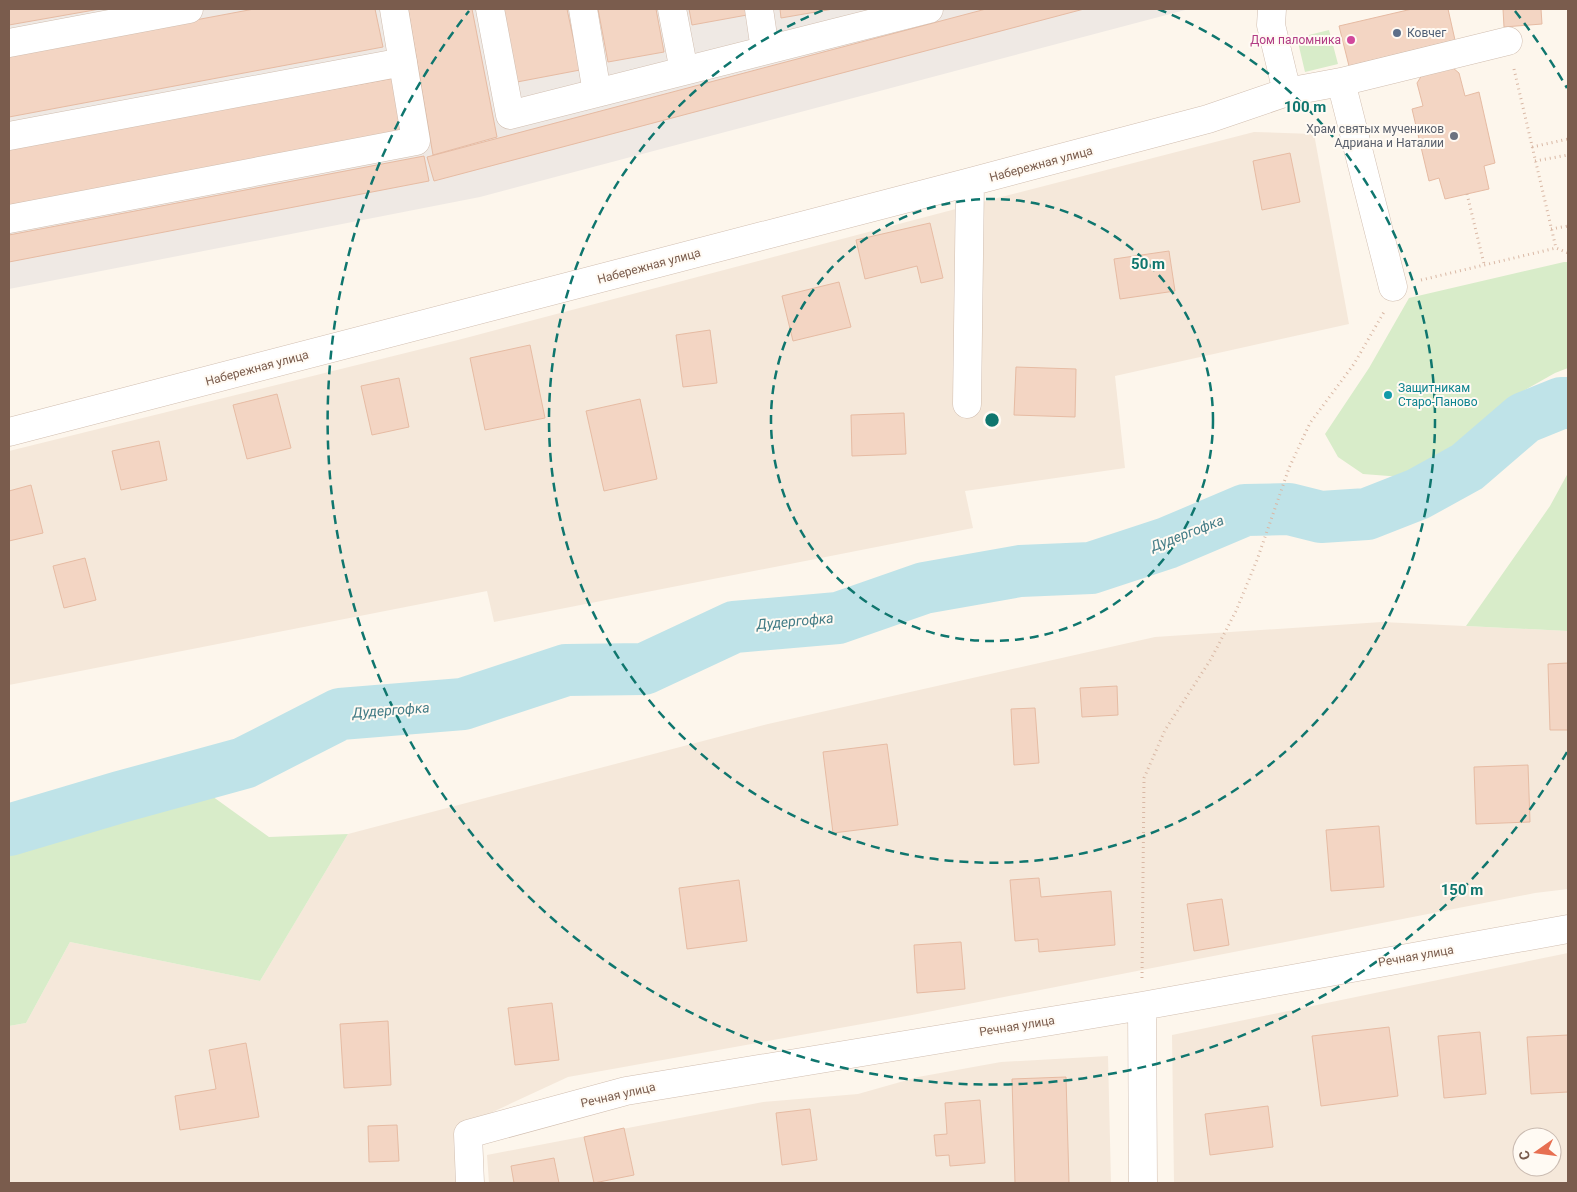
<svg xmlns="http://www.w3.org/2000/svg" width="1577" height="1192" font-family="Roboto,sans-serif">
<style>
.residential{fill:#f5e8da;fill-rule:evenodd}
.industrial{fill:#efe9e4}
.green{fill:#d8ecc9}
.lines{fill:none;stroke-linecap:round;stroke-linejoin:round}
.river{stroke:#bfe3e8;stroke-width:52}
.building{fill:#f3d5c3;stroke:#e6bba3}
.minor-casing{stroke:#d1beb0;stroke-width:29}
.path{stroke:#d9b8a5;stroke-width:3;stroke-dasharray:1 4;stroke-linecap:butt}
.minor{stroke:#fff;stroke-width:28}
.ring{fill:none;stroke:#0f766e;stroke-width:2.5;stroke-dasharray:9 6}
.service-dot{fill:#5c6f8a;stroke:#fffaf3;stroke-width:2}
.hotel-dot{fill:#d1479c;stroke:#fffaf3;stroke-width:2}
.worship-dot{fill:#6b7280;stroke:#fffaf3;stroke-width:2}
.culture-dot{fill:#0f9aa8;stroke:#fffaf3;stroke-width:2}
.labels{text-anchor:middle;stroke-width:4;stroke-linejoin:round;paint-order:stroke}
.service-label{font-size:12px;fill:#4e5e75;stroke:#fffaf3;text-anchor:start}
.hotel-label{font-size:12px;fill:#b23c85;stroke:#fffaf3;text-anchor:end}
.worship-label{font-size:12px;fill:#5b616d;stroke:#fffaf3;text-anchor:end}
.street-label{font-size:12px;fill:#7a5c4d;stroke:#fffaf3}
.culture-label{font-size:12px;fill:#0d838f;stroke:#fffaf3;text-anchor:start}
.water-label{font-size:14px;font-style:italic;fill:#437c86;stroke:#fffaf3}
.centre{fill:#0f766e;stroke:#fffaf3;stroke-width:2.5}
.ring-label{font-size:15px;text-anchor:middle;font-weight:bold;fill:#0f766e;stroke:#fffaf3;stroke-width:4;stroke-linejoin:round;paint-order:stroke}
</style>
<rect width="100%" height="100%" fill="#fdf6ec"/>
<path class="residential" d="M1254 132 1314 134 1349 324 1115 376 1125 468 965 491 973 528 494 622 487 591 9 685V451L458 340 1009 195Z
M1382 622 1568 631V889L1535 893 912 1015 568 1077 458 1128V1183H9V1026L26 1023 70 942 260 981 348 834 768 724 1155 637Z
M1568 953V1183H1174L1172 1035ZM1522 1137H1552V1167H1522Z
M1108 1056 1111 1183H489L487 1155 763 1102 858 1094 918 1077 1001 1062Z"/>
<path class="industrial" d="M9 9H1189L480 197 9 289Z"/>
<path class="green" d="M1329 30 1338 64 1305 72 1297 38Z
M1564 262H1568V368L1555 373 1518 394 1487 426 1468 452 1437 470 1402 477 1363 474 1338 457 1325 434 1369 368 1409 298Z
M1568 473V631L1466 626 1550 506Z
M198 786 269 837 348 834 260 981 70 942 26 1023 9 1026V843Z"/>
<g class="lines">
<path class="river" d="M9 830 120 797 244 763 340 714 463 704 566 670 644 669 734 627 838 618 924 588 1020 571 1091 568 1167 543 1245 510 1289 509 1321 517 1367 514 1418 494 1467 467 1524 418 1561 403H1568"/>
</g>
<path class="building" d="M9 9H100L9 25Z
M254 9H375L383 47 9 117V55Z
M408 9H472L497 137 433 155Z
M503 9H567L580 70 517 82Z
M598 9H656L664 52 608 62Z
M689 9H746L747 15 692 25Z
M780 9H833L781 18Z
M986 9H1084L434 181 427 157Z
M1412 9H1448L1455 40 1349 66 1339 26Z
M1503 9H1541L1542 24 1504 27Z
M1453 68 1459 73 1465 96 1479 92 1495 163 1484 166 1489 189 1445 199 1439 178 1429 181 1412 109 1423 106 1417 83 1424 72Z
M395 78 405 134 9 205V147Z
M1290 153 1300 202 1262 210 1253 161Z
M424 156 429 181 9 262V235Z
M930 223 943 278 921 283 917 266 865 279 856 240Z
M1169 251 1175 291 1120 299 1114 259Z
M839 282 851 327 793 341 782 296Z
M710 330 717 383 683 387 676 335Z
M530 345 545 418 485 430 470 358Z
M1016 367 1076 369 1075 417 1014 415Z
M399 378 409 427 372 435 361 386Z
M277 394 291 448 247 459 233 405Z
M640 399 657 479 604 491 586 411Z
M904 413 906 454 852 456 851 415Z
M159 441 167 480 121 490 112 451Z
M31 485 43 533 9 541V491Z
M85 558 96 600 64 608 53 566Z
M1568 663V730H1550L1548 664Z
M1117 686 1118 715 1082 717 1080 688Z
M1035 708 1039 763 1014 765 1011 709Z
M887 744 898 825 833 833 823 752Z
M1528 765 1530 822 1476 824 1474 767Z
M1379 826 1384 887 1331 891 1326 830Z
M1039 878 1041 897 1111 891 1115 945 1039 952 1038 939 1015 941 1010 880Z
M739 880 747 941 687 949 679 888Z
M1222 899 1229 945 1194 951 1187 904Z
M961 942 965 989 917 993 914 945Z
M552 1003 559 1060 515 1065 508 1008Z
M388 1021 391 1085 344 1088 340 1024Z
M1389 1027 1398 1096 1321 1106 1312 1036Z
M1480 1032 1486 1094 1444 1098 1438 1036Z
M1568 1035V1092L1531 1094 1527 1037Z
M246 1043 259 1117 180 1130 175 1096 216 1089 209 1050Z
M1066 1077 1069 1183H1015L1012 1079Z
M980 1100 985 1163 950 1166 949 1155 936 1156 934 1135 947 1134 945 1103Z
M1268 1106 1273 1147 1210 1155 1205 1114Z
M810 1109 817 1160 782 1165 776 1113Z
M397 1125 399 1161 369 1162 368 1126Z
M624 1128 634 1175 594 1183 584 1137Z
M554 1158 559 1183H514L511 1166Z"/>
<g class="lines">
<g class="minor-casing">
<path id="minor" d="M490 9 510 115 929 9
M583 9 597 93
M672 9 684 71
M759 9 765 50
M1272 9 1271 25 1287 92
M9 43 189 9
M1341 82 1393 287
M9 136 403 62
M9 219 416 141 394 9
M967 404 970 182
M9 432 970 182 1208 119 1287 92 1341 82 1508 41
M1142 1006 1143 1183
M470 1183 468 1134 626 1091 1142 1006 1568 929"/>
</g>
<path class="path" d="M1514 69 1556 248
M1532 147 1568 139
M1535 161 1568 155
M1467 194 1484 264
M1551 229 1568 226
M1421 280 1556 248 1568 253
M1142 978 1144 778 1165 730 1211 659 1236 611 1257 560 1289 468 1310 423 1354 364 1384 312"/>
<use href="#minor" class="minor"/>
</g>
<g class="ring">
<circle cx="992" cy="420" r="221"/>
<path d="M1158 9A443 443 0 1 1 826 9"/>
<path d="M1567 752A664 664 0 1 1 469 11M1515 11A664 664 0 0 1 1567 88"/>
</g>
<circle class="service-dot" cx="1397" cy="33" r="5"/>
<circle class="hotel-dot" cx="1351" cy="40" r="5"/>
<circle class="worship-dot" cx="1454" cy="136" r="5"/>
<circle class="culture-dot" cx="1388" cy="395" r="5"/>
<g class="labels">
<g class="service-label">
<text x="1407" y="37">Ковчег</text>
</g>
<g class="hotel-label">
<text x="1341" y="44">Дом паломника</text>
</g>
<g class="worship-label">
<text x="1444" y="133">Храм святых мучеников<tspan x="1444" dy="14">Адриана и Наталии</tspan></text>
</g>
<g class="street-label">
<text transform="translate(1041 164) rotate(-15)" y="4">Набережная улица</text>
<text transform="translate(649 266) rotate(-15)" y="4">Набережная улица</text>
<text transform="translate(257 368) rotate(-15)" y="4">Набережная улица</text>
<text transform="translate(1416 956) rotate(-10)" y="4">Речная улица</text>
<text transform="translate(1017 1026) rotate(-9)" y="4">Речная улица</text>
<text transform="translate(618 1095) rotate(-13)" y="4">Речная улица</text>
</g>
<g class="culture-label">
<text x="1398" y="392">Защитникам<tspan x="1398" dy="14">Старо-Паново</tspan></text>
</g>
<g class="water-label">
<text transform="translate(1187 533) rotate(-21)" y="5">Дудергофка</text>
<text transform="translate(795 621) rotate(-5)" y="5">Дудергофка</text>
<text transform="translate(391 710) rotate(-4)" y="5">Дудергофка</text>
</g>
</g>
<circle cx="992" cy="420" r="8" class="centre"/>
<g class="ring-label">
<text x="1305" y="112">100 m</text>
<text x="1148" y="269">50 m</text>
<text x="1462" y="895">150 m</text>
</g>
<rect width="1577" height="1192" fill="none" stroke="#7a5c4d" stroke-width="20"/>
<g transform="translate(1537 1152) rotate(256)"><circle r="24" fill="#fffaf3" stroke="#cabbb1"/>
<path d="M0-4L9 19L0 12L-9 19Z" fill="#e76f51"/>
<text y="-8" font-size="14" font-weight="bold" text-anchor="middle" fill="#7a5c4d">С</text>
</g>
</svg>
